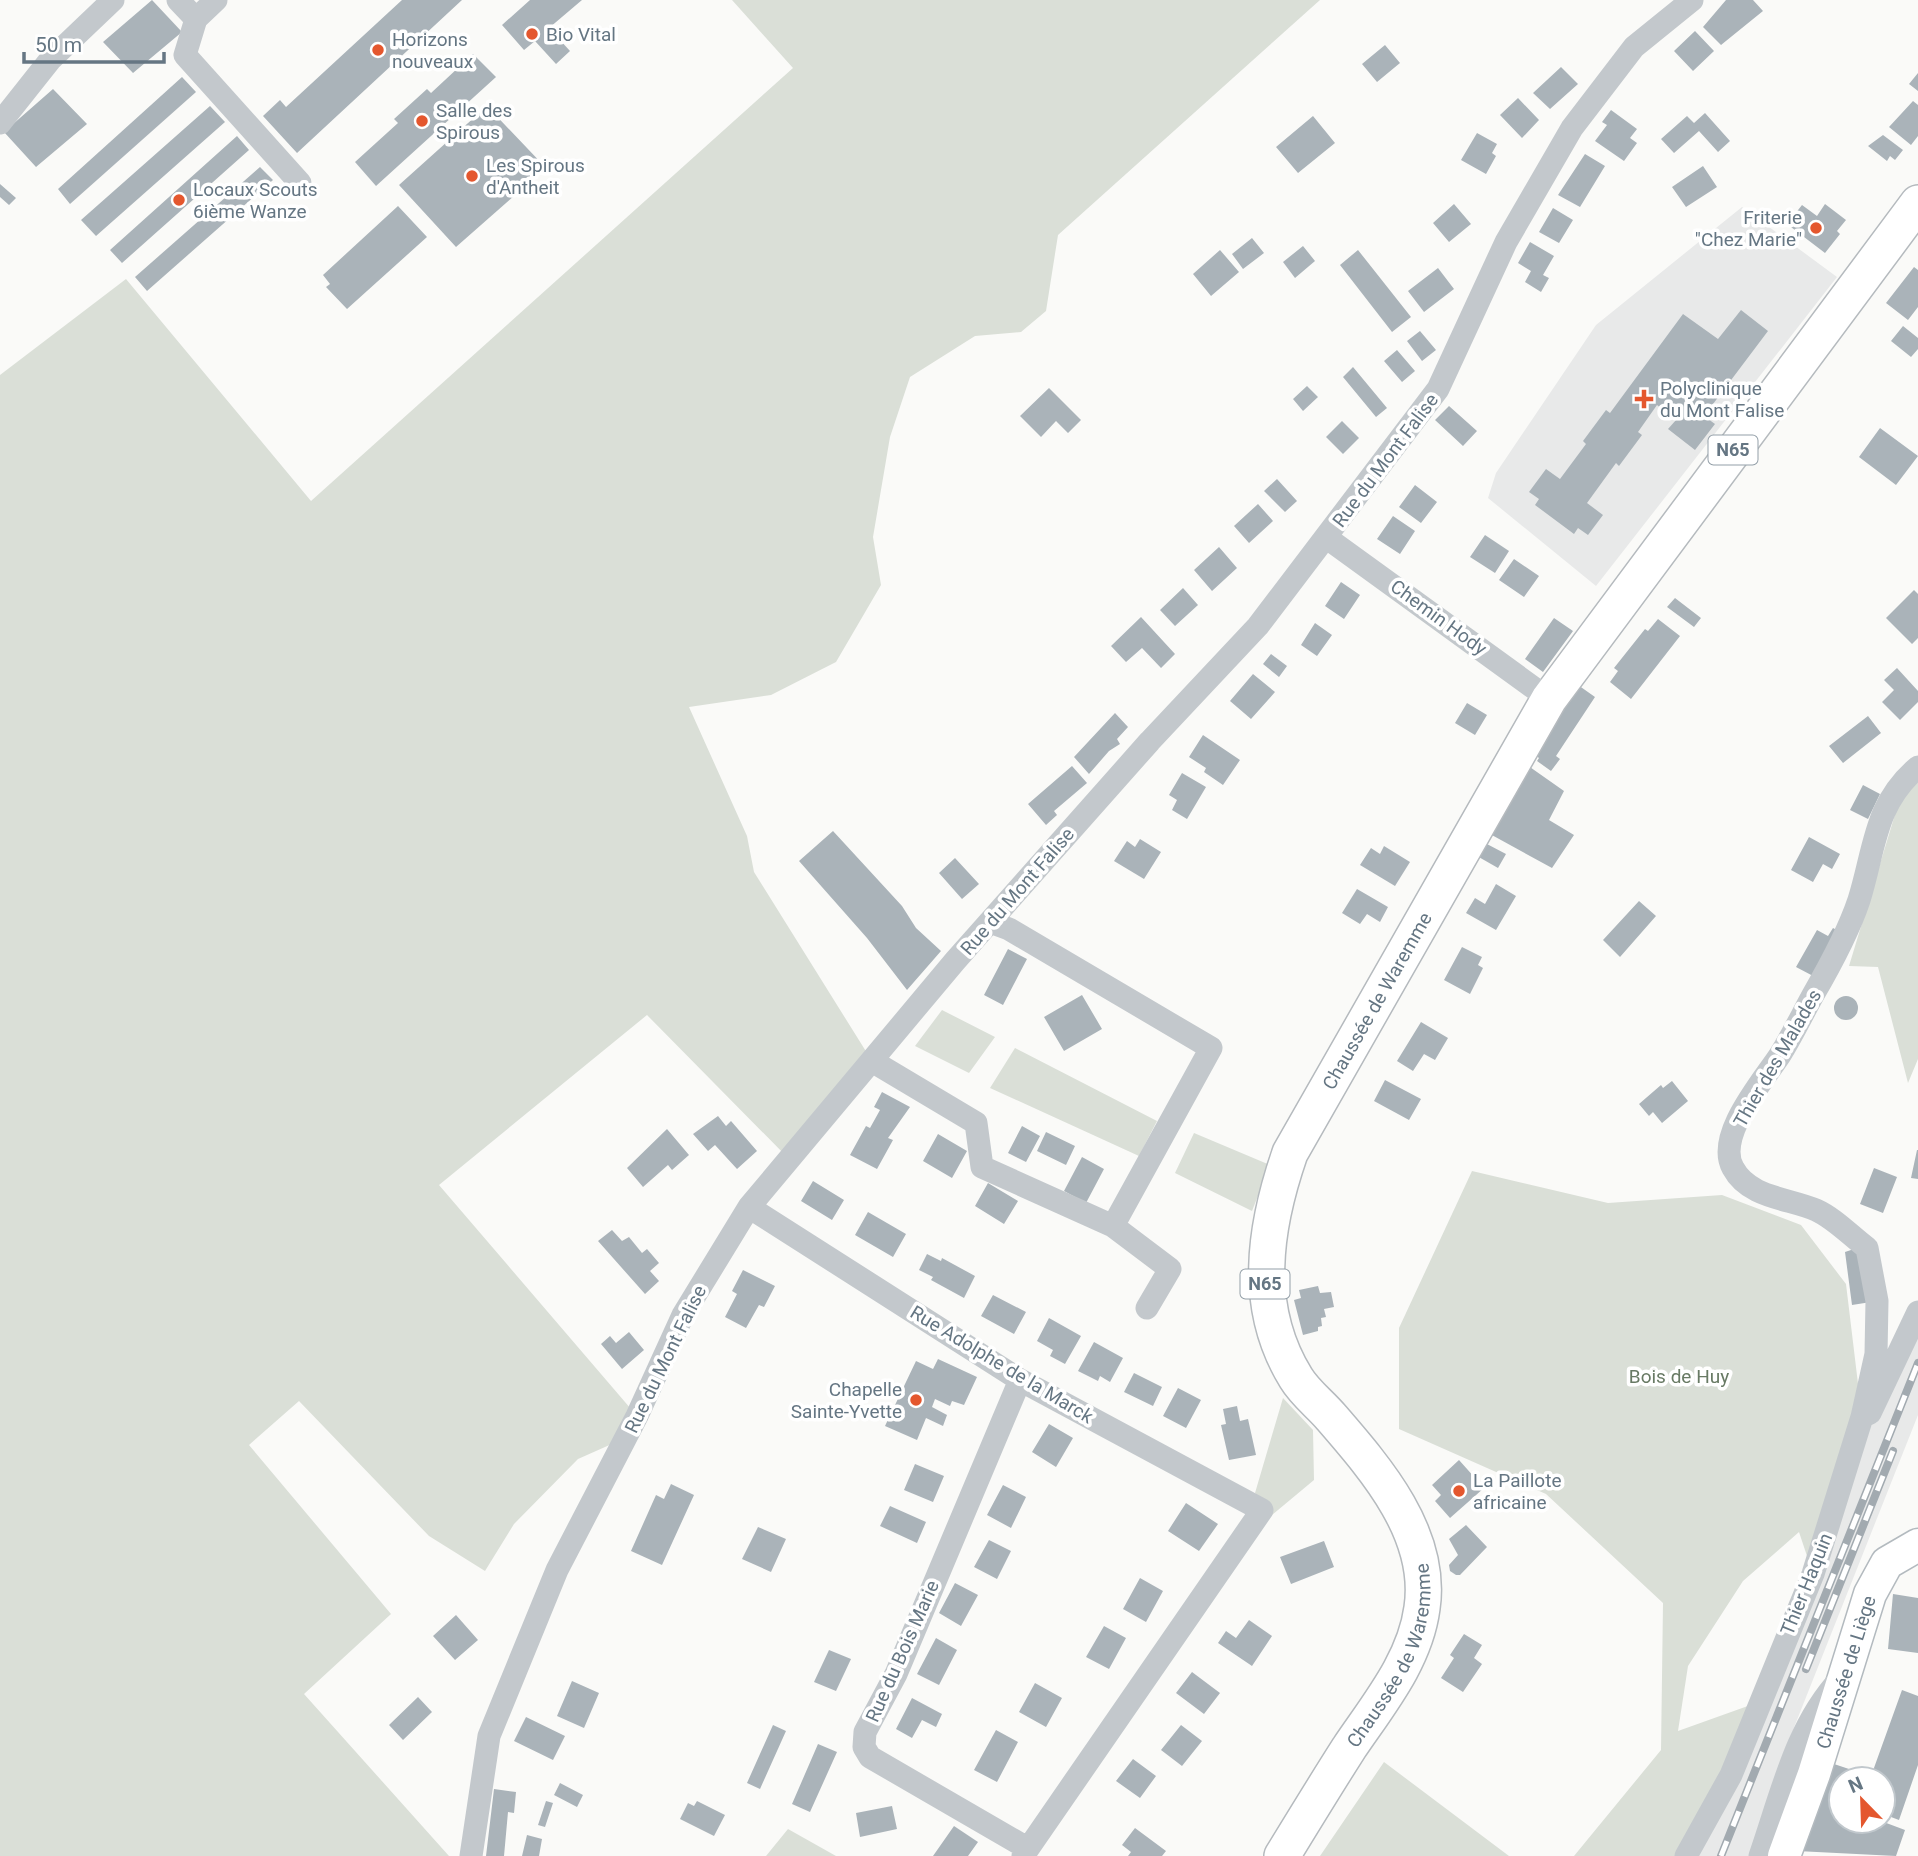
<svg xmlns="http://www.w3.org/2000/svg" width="1918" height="1856" font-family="Roboto,sans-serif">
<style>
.built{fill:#e8e9e9}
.green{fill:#dadfd7}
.building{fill:#aab3b9}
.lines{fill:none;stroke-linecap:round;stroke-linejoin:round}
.secondary-casing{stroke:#b3babf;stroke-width:35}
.primary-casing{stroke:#b5babe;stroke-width:38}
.street{stroke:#c3c8cc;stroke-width:23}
.secondary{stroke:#fff;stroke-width:32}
.primary{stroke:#fff;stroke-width:35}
.rail-casing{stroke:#a2aab0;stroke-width:8}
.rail{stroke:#fff;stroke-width:5;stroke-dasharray:16;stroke-linecap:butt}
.poi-dot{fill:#e4572e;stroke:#fff;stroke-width:2.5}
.labels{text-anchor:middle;stroke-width:7;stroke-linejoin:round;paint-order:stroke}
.shield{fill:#fff;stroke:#939fa8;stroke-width:2}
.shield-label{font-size:18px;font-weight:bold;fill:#657683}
.poi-label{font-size:19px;fill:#657683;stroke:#fff;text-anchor:start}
.street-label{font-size:19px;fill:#657683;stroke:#fff}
.park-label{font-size:19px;fill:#687a64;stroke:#fff}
</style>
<rect width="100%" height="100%" fill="#fafaf8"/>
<path class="built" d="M1742 207 1837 277 1596 586 1488 498 1496 473 1596 325Z
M1918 1301V1415L1793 1730 1749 1856H1698Z"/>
<path class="green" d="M732 0H1320L1058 235 1046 311 1021 332 975 336 910 377 890 437 873 537 881 585 836 662 771 695 689 707 747 836 754 872 872 1061 789 1159 647 1015 439 1185 637 1416 614 1443 578 1459 514 1524 485 1571 429 1536 299 1401 249 1445 391 1614 304 1694 449 1856H0V375L126 279 311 501 793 68Z
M1918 781V1059L1908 1083 1878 967 1849 966 1900 798Z
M942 1010 995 1037 969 1073 915 1046Z
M1015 1048 1157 1121 1139 1156 990 1088Z
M1194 1133 1270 1165 1252 1211 1175 1173Z
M1472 1171 1608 1203 1722 1195 1801 1225 1846 1284 1862 1417 1813 1574 1799 1532 1743 1581 1688 1666 1678 1731 1759 1702 1698 1856H1574L1661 1750 1663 1603 1546 1494 1399 1429V1328Z
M1283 1398 1313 1430 1314 1480 1272 1515 1255 1493Z
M1384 1762 1509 1856H1320Z
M788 1829 836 1856H766Z"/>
<path class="building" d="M152 0 182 32 133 73 103 42Z
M402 0H462L297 153 263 116 280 100 286 107Z
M530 0H582L549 28 570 51 556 64 535 41 524 50 502 25Z
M1726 0H1753L1763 11 1721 45 1703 27Z
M1695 31 1714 51 1693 71 1674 51Z
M1385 45 1400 63 1377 82 1362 64Z
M473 54 496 77 376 186 355 162 398 123 394 119 427 89 431 93Z
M1561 67 1578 84 1550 109 1533 93Z
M1918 73V91L1909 84Z
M182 77 196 92 70 204 58 189Z
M53 89 87 124 36 167 4 132Z
M1518 98 1539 120 1522 138 1500 115Z
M1913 101 1918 105V136L1911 145 1889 127Z
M210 106 225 122 96 236 81 220Z
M487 106 546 168 456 247 399 185Z
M1611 110 1637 129 1630 138 1637 143 1624 161 1595 141 1607 125 1602 122Z
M1705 113 1730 141 1718 152 1699 131 1674 153 1661 139 1687 116 1694 123Z
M1313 116 1335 143 1298 173 1276 147Z
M1477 133 1497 144 1492 153 1496 156 1486 174 1461 160Z
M1883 135 1903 150 1895 160 1890 156 1887 161 1868 146Z
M237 136 249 150 122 263 110 250Z
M1585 154 1605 166 1580 207 1558 195Z
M1703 166 1717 187 1686 207 1672 187Z
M260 167 273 180 147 291 135 277Z
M0 184 16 198 9 205 0 197Z
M1454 204 1471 224 1449 242 1433 223Z
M1825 204 1846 220 1837 231 1840 234 1825 253 1787 224 1802 205 1817 216Z
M398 206 427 237 347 309 326 287 330 284 323 275Z
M1553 208 1573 220 1559 243 1539 232Z
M1252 238 1264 253 1243 269 1232 254Z
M1530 242 1554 256 1543 275 1549 278 1541 292 1525 282 1531 271 1518 263Z
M1303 246 1315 261 1295 278 1283 262Z
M1220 250 1239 272 1211 296 1193 274Z
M1358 250 1411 317 1392 332 1340 265Z
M1914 267 1918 270V307L1908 320 1886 303Z
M1438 268 1454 289 1424 312 1408 291Z
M1741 310 1768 331 1704 416 1715 424 1695 450 1668 429 1676 420 1657 405 1638 432 1642 435 1619 466 1616 463 1587 503 1603 515 1588 535 1578 528 1574 534 1535 505 1539 499 1529 492 1546 469 1560 479 1586 444 1583 441 1606 410 1610 413 1683 314 1718 339Z
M1903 326 1918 338V349L1911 357 1891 341Z
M1420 331 1436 350 1422 361 1407 341Z
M1397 350 1415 371 1402 382 1384 361Z
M1353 367 1387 408 1376 417 1343 377Z
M1307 386 1318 397 1303 411 1293 399Z
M1049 388 1081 420 1068 433 1056 421 1041 437 1020 416Z
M1449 406 1477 431 1463 446 1435 420Z
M1342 421 1359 438 1343 454 1326 437Z
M1880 428 1918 456 1896 485 1859 457Z
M1277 479 1297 501 1285 512 1264 491Z
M1415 485 1437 502 1421 523 1399 507Z
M1258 504 1273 521 1249 543 1234 526Z
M1393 516 1415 531 1400 554 1377 539Z
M1485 535 1509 551 1495 573 1470 557Z
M1219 547 1237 568 1212 591 1194 570Z
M1514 559 1539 576 1524 597 1499 580Z
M1341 582 1360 595 1344 619 1325 606Z
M1183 588 1198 605 1175 626 1160 610Z
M1914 590 1918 594V638L1912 644 1886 618Z
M1675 598 1701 618 1694 627 1667 607Z
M1141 617 1175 654 1161 668 1142 648 1126 662 1111 646Z
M1554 618 1573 631 1543 672 1525 659Z
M1658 619 1680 636 1631 699 1610 682 1618 671 1614 668 1645 629 1648 631Z
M1315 623 1332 635 1317 656 1301 645Z
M1271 654 1287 666 1279 677 1263 664Z
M1897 668 1918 691V702L1900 720 1882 702 1894 690 1884 680Z
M1253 674 1275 692 1251 719 1230 701Z
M1578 685 1595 697 1556 756 1560 759 1551 771 1537 761 1539 758 1533 753Z
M1467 703 1487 715 1475 735 1455 723Z
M1115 713 1128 727 1117 739 1120 744 1109 751 1089 774 1074 757Z
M1868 716 1881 733 1843 763 1829 746Z
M1203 735 1240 760 1223 785 1204 772 1206 768 1189 757Z
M1527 765 1564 791 1549 820 1574 835 1552 868 1490 834Z
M1072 766 1087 783 1054 811 1057 815 1046 825 1028 804Z
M1182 773 1206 787 1187 819 1172 810 1177 800 1169 795Z
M1863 785 1880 794 1868 819 1850 810Z
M833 831 902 906 916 928 941 951 907 990 867 938 799 861Z
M1809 837 1840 854 1832 869 1823 864 1813 882 1791 870Z
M1140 839 1161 852 1144 879 1114 861 1127 841 1135 847Z
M1485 843 1506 854 1498 868 1477 856Z
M1384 846 1410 862 1395 886 1360 865 1371 848 1380 854Z
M955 858 979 884 962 899 939 873Z
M1496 884 1516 896 1496 930 1466 913 1475 898 1485 904Z
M1357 889 1388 907 1380 922 1367 914 1360 924 1342 913Z
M1639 901 1656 916 1620 957 1603 940Z
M1833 928 1840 932 1815 977 1796 967 1817 930 1828 936Z
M1462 947 1482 957 1478 965 1483 968 1470 994 1444 980Z
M1008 949 1027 959 1003 1005 984 995Z
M1082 995 1102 1029 1064 1051 1044 1017Z
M1834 1008a12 12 0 1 1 24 0a12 12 0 1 1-24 0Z
M1421 1022 1448 1038 1435 1060 1424 1054 1413 1071 1397 1061Z
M1385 1080 1421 1099 1409 1120 1374 1101Z
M1672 1081 1688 1101 1662 1123 1653 1112 1649 1116 1639 1104 1661 1085 1663 1088Z
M882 1092 910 1107 888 1138 893 1140 877 1169 850 1155 866 1126 870 1128 880 1110 874 1107Z
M718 1116 726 1126 731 1121 757 1151 737 1169 715 1145 708 1151 693 1134Z
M1022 1126 1040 1136 1026 1162 1008 1153Z
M667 1129 689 1155 672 1170 668 1165 643 1187 627 1168Z
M1046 1132 1075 1146 1066 1165 1037 1151Z
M938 1134 967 1151 952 1178 923 1161Z
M1917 1150H1918V1179L1911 1178Z
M1082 1157 1104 1169 1086 1203 1064 1191Z
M1874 1168 1897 1177 1883 1213 1860 1204Z
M813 1181 844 1200 832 1220 801 1201Z
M988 1183 1018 1201 1004 1224 975 1206Z
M868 1212 906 1234 893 1257 855 1235Z
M612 1230 622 1241 629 1237 642 1253 647 1249 659 1263 650 1271 659 1281 645 1294 598 1241Z
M1857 1248 1871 1302 1852 1305 1845 1252Z
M927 1254 941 1261 942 1258 975 1276 964 1298 931 1280 933 1277 919 1270Z
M743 1270 775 1286 764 1307 759 1305 746 1328 725 1317 737 1294 732 1291Z
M1318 1286 1320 1293 1331 1292 1334 1307 1324 1309 1326 1317 1321 1318 1322 1326 1318 1327V1331L1303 1335 1294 1300 1301 1298 1299 1290Z
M993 1295 1026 1312 1014 1334 981 1316Z
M1049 1318 1081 1336 1065 1364 1050 1356 1053 1350 1037 1341Z
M629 1332 644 1350 622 1369 601 1344 610 1336 616 1343Z
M1094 1342 1123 1358 1110 1382 1100 1376 1098 1381 1078 1371Z
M938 1359 977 1377 964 1405 952 1401 950 1406 935 1399 932 1407 947 1415 943 1426 926 1418 917 1440 885 1426 916 1361 933 1369Z
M1134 1373 1162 1387 1153 1406 1124 1392Z
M1178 1388 1201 1400 1186 1428 1163 1416Z
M1237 1406 1240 1421 1248 1419 1256 1455 1229 1460 1221 1425 1226 1424 1223 1409Z
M1049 1424 1073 1438 1056 1467 1032 1452Z
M1459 1460 1484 1488 1450 1518 1435 1501 1441 1495 1432 1485Z
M915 1464 944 1476 933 1502 904 1490Z
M671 1484 694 1495 662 1565 631 1551 656 1495 664 1499Z
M1003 1485 1026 1497 1011 1528 987 1515Z
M1186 1503 1218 1524 1199 1551 1168 1531Z
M890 1506 926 1522 917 1543 880 1526Z
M1466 1525 1487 1547 1460 1575H1456L1450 1571 1449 1565 1458 1555 1449 1539Z
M758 1527 786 1539 771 1572 742 1559Z
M989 1540 1011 1551 997 1579 974 1567Z
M1324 1541 1334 1567 1291 1584 1280 1557Z
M1140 1578 1163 1591 1146 1622 1123 1609Z
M955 1583 978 1595 961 1626 939 1613Z
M1893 1594 1918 1598V1653L1888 1649Z
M456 1615 478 1640 455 1660 433 1636Z
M1249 1620 1272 1636 1252 1666 1218 1643 1226 1631 1236 1638Z
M1104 1626 1126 1638 1109 1669 1086 1657Z
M1464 1634 1482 1645 1474 1658 1482 1664 1463 1692 1441 1678 1454 1658 1450 1655Z
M936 1638 957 1650 939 1685 917 1674Z
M829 1650 851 1659 836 1691 814 1682Z
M1192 1672 1220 1693 1204 1714 1176 1693Z
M572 1681 599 1693 584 1728 557 1716Z
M1035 1683 1062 1698 1046 1727 1019 1712Z
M1902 1690 1918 1696V1765L1899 1820 1883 1814V1779H1870Z
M418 1697 432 1712 403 1740 389 1725Z
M912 1698 942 1714 936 1727 922 1720 912 1738 896 1729Z
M526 1717 565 1736 553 1760 514 1741Z
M773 1725 786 1731 760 1789 747 1783Z
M1181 1725 1202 1741 1182 1766 1161 1750Z
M996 1730 1018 1742 997 1782 974 1770Z
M818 1744 837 1752 810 1812 792 1804Z
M1133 1759 1156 1776 1140 1798 1116 1781Z
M1831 1763 1849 1769 1845 1779H1841L1836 1805 1841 1807V1821H1881L1905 1830 1896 1856 1797 1851Z
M560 1783 583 1795 577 1807 554 1795Z
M494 1789 516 1792 514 1813 508 1812 504 1856H486Z
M546 1801 553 1803 545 1827 538 1825Z
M697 1801 725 1815 714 1836 680 1819 688 1803 694 1806Z
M892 1806 897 1829 860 1837 856 1813Z
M954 1826 978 1842 968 1856H933Z
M1135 1828 1166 1851 1162 1856H1128L1131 1852 1122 1845Z
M527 1835 542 1839 539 1856H522Z"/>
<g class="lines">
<g class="secondary-casing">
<g id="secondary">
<path id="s1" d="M1784 1856 1814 1774 1870 1594 1887 1563 1918 1545"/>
</g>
</g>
<g class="primary-casing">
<g id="primary">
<path id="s2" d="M1282 1856C1304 1820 1326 1784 1349 1748 1378 1705 1415 1661 1422 1608 1433 1534 1376 1469 1331 1417 1320 1404 1305 1393 1296 1378 1252 1307 1264 1228 1290 1153L1549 699 1918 203"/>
</g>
</g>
<path class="street" d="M178 0 196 19 216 0
M196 19 185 55 300 183
M0 123 50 60 113 0
M1327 538 1549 699
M872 1061 976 1123 982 1167 1113 1226 1211 1048 1009 929 990 922
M749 1207 1020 1380 1262 1510 1023 1856
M1113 1226 1170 1269 1147 1308
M1020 1380 896 1674 865 1732 864 1747 870 1757 1027 1848
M1862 1417 1876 1354 1877 1301 1867 1248C1851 1236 1834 1218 1816 1210 1788 1198 1749 1198 1733 1168 1715 1136 1763 1081 1780 1055 1792 1036 1802 1015 1813 995 1831 964 1848 933 1859 900 1875 849 1874 804 1918 767
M471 1856 489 1736 557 1570 637 1416 683 1315 749 1207 955 961 1150 741 1258 626 1438 389 1506 242 1572 128 1634 47 1692 0
M1686 1856 1731 1775 1813 1574 1862 1417 1870 1413 1918 1312
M1760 1856C1781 1796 1796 1726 1840 1679"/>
<use href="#secondary" class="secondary"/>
<use href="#primary" class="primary"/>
<g class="rail-casing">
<path id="rail" d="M1806 1669 1893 1451
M1721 1856 1918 1363"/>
</g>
<use href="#rail" class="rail"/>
</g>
<g class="poi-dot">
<circle cx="532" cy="34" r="7"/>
<circle cx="378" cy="50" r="7"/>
<circle cx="422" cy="121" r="7"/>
<circle cx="472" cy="176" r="7"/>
<circle cx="179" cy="200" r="7"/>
<circle cx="1816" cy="228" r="7"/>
<path d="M1640.5 388.5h7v7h7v7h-7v7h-7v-7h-7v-7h7z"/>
<circle cx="916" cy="1400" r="7"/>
<circle cx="1459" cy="1491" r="7"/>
</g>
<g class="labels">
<g class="shield">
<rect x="1708.5" y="435.5" width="49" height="29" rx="5"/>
<rect x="1240.5" y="1269.5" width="49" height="29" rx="5"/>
</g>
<g class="shield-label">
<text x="1733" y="456">N65</text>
<text x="1265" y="1290">N65</text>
</g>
<g class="poi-label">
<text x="546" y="41">Bio Vital</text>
<text x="392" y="46">Horizons<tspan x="392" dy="22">nouveaux</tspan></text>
<text x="436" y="117">Salle des<tspan x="436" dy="22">Spirous</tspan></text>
<text x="486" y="172">Les Spirous<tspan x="486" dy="22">d'Antheit</tspan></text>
<text x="193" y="196">Locaux Scouts<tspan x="193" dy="22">6ième Wanze</tspan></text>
<text x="1802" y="224" text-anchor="end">Friterie<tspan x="1802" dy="22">"Chez Marie"</tspan></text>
<text x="1660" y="395">Polyclinique<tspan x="1660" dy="22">du Mont Falise</tspan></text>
<text x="902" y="1396" text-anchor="end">Chapelle<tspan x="902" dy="22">Sainte-Yvette</tspan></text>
<text x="1473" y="1487">La Paillote<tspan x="1473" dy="22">africaine</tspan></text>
</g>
<g class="street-label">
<text transform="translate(1385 460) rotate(-53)" y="7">Rue du Mont Falise</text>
<text transform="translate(1439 617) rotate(36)" y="7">Chemin Hody</text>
<text transform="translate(1017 891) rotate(-49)" y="7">Rue du Mont Falise</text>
<text dy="7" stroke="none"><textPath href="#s2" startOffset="966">Chaussée de Waremme</textPath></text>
<text transform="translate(1777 1058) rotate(-60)" y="7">Thier des Malades</text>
<text transform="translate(665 1359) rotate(-64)" y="7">Rue du Mont Falise</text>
<text transform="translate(1002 1364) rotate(31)" y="7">Rue Adolphe de la Marck</text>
<text transform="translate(1806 1584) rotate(-68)" y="7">Thier Haquin</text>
<text transform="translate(902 1651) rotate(-66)" y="7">Rue du Bois Marie</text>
<text dy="7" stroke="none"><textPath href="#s2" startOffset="231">Chaussée de Waremme</textPath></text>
<text dy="7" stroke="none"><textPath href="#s1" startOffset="194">Chaussée de Liège</textPath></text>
</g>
<g class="park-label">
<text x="1679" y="1383">Bois de Huy</text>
</g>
</g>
<g transform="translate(1862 1800) rotate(337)"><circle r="33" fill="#ffffff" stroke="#c1c8cd" stroke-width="2"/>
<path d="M0-5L12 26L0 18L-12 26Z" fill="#e4572e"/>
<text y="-10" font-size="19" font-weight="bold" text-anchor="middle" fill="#657683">N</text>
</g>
<path d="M24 52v10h140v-10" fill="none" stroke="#657683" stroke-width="3.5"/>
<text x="35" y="52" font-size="21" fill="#657683" stroke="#ffffff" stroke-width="5" paint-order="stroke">50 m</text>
</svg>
